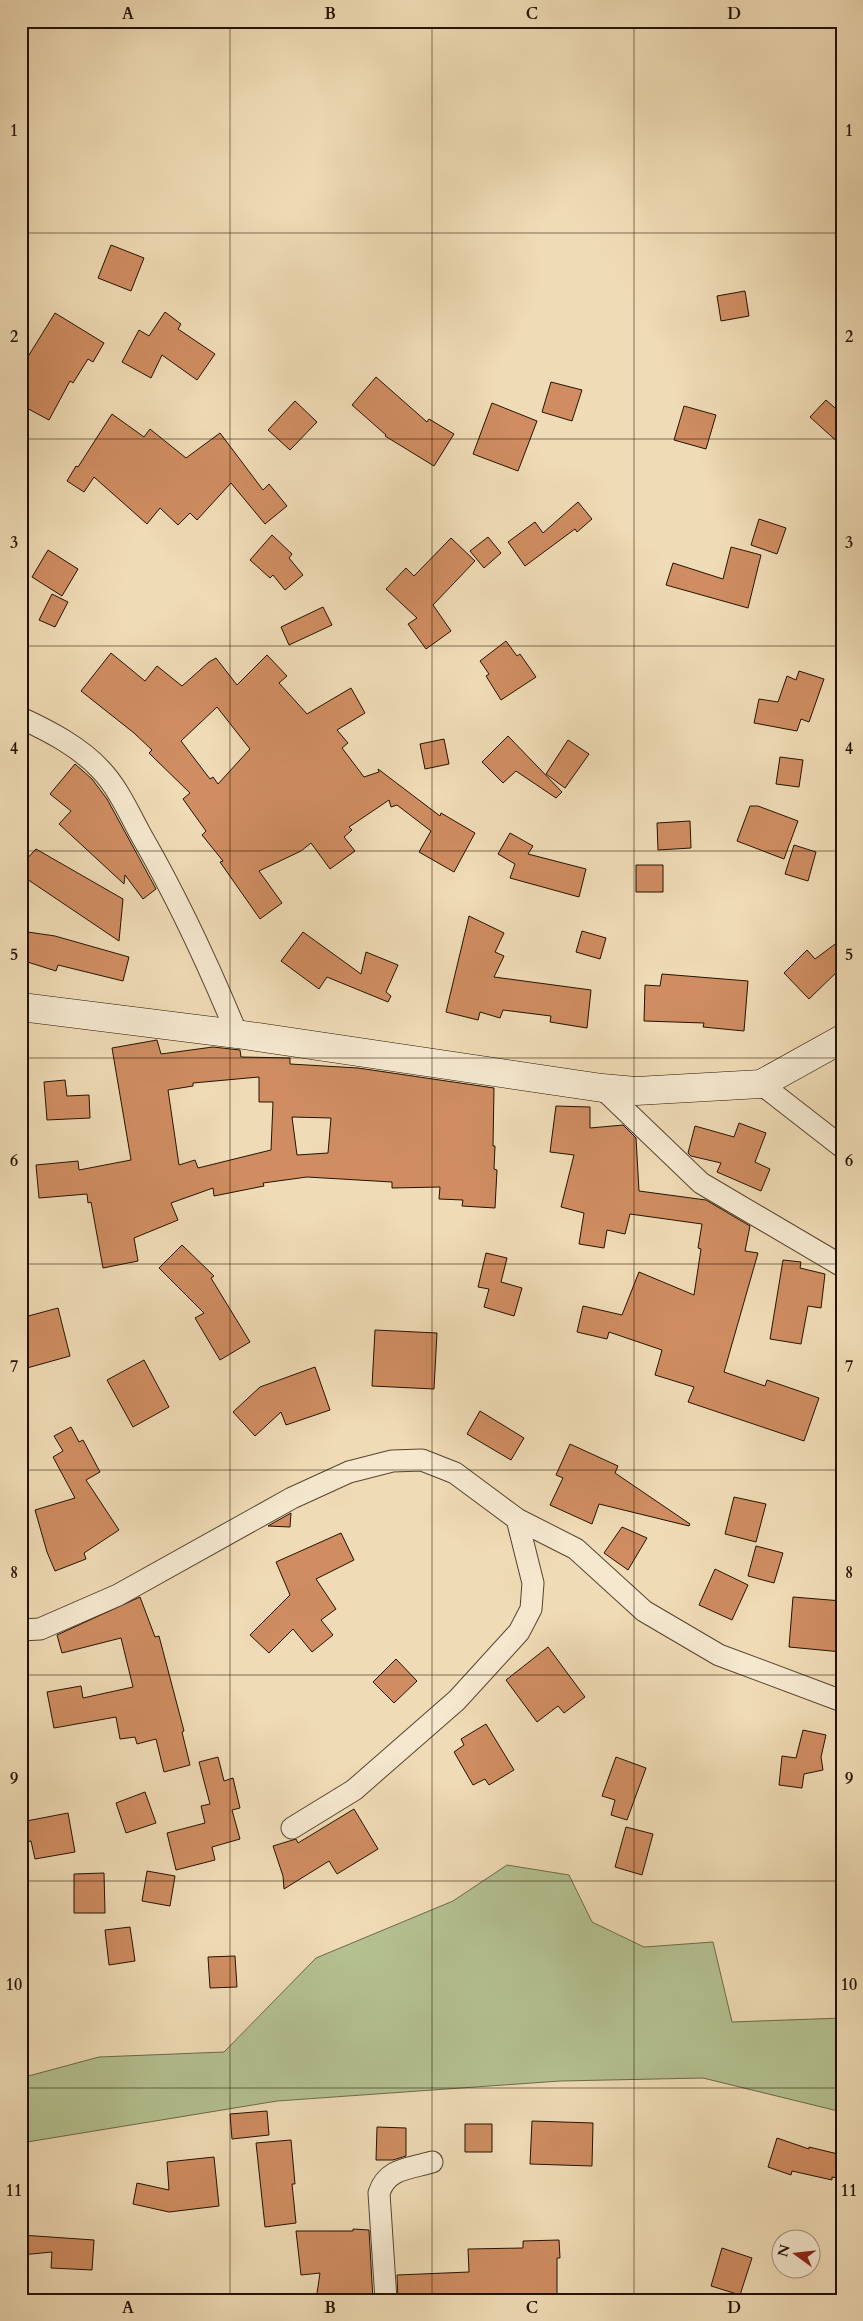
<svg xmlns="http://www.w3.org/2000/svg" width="863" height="2321" font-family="Cardo,serif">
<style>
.green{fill:#b4c191;stroke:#6c6a4a}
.building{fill:#cf8d61;stroke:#241202;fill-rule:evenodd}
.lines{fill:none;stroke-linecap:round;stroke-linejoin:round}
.minor-casing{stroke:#57442f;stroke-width:23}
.secondary-casing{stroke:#241202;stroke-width:29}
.minor{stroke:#f5e8cf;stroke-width:21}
.secondary{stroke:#f5e8cf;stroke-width:28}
.grid{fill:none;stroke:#241202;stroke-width:1;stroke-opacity:0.55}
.neatline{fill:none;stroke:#241202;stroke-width:2}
.grid-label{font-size:16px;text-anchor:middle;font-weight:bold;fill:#241202}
</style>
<rect width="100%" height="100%" fill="#efdbb5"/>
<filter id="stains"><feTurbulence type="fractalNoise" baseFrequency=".004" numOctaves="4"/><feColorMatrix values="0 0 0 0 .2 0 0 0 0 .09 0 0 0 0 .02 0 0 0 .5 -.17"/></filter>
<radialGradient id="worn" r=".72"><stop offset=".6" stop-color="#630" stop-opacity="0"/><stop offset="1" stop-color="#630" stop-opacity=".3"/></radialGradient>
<path class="green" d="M507 1865 569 1875 592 1922 644 1947 713 1942 732 2022 842 2018V2112L703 2078 560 2081 277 2101 21 2143V2078L99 2057 224 2052 316 1958 453 1901Z"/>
<path class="building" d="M111 245 144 258 131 291 98 278Z
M745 291 749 316 721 321 717 296Z
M165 312 181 324 178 329 215 354 197 380 162 355 151 378 122 362 139 330 149 336Z
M55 313 104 343 93 362 88 359 73 383 70 381 49 420 21 405V372L29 355Z
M376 377 427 422 429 419 454 434 434 466 385 436 386 435 352 405Z
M551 382 582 390 572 421 542 412Z
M826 400 842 414V446L810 417Z
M295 401 317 422 290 450 268 430Z
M492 403 537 421 518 471 473 454Z
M684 406 716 415 706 449 674 440Z
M112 414 144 437 150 429 186 458 220 433 263 490 269 484 287 506 265 524 231 483 197 520 190 513 178 525 160 508 147 524 94 477 84 492 67 481 76 466 78 467Z
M578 502 592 519 577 532 575 529 525 566 508 542 535 522 543 533Z
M759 519 786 528 777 554 751 545Z
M272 535 292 554 289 558 303 575 285 590 273 575 270 578 250 560Z
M488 537 501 553 484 568 470 551Z
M451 538 475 561 433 605 451 631 426 649 408 624 417 618 386 589 406 568 414 576Z
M731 547 761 555 748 608 666 585 673 563 723 579Z
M48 550 78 569 62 596 32 577Z
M52 594 68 602 55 627 39 620Z
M323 607 332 625 289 645 281 627Z
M506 641 517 656 520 654 536 677 501 700 486 676 489 674 480 661Z
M111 653 145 681 157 666 182 686 209 662 216 658 237 685 267 655 287 676 279 683 307 714 351 688 365 713 337 730 348 743 342 748 364 777 379 772 378 769 440 816 441 813 475 833 454 872 419 852 431 831 397 805 391 807 389 800 349 827 352 830 344 837 355 851 330 869 311 843 301 851 259 871 282 903 260 919 220 862 223 861 202 835 206 831 183 799 190 793 149 753 152 750 134 733 81 691ZM217 707 250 749 218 784 213 777 210 779 181 741Z
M799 671 824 679 809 722 801 719 797 731 754 723 759 699 778 702 787 676 796 680Z
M508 736 562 792 556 798 516 771 503 783 482 762Z
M444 739 449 764 425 769 420 744Z
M568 740 589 754 565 788 546 774Z
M780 757 803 760 799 787 776 784Z
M75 764 92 779 107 799 156 889 143 899 125 875 124 884 59 824 71 811 50 794Z
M750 806H758L798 821 784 859 737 841Z
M690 821 691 848 658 850 657 823Z
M510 833 533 846 528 854 586 869 579 897 510 878 515 864 498 854Z
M794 845 816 852 808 881 785 874Z
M36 849 123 899 119 941 21 875V865Z
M636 865H663V892H636Z
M469 916 504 933 495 952 504 956 494 977 591 990 587 1028 550 1022 551 1016 503 1010 500 1018 480 1012 478 1020 446 1012Z
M21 931 55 936 129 957 123 981 58 965 56 971 21 960Z
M582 931 606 938 600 959 576 952Z
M303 932 361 974 366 952 398 965 386 992 391 996 388 1002 327 977 319 989 281 961Z
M842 939V967L809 999 784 973 807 950 815 959Z
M662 974 748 981 744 1031 703 1027 704 1023 644 1021 645 985 660 986Z
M157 1040 161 1054 213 1047 240 1050 241 1057 290 1058V1064L358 1068 494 1088 493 1146H495L494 1169 497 1170 495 1208 462 1206 463 1200 439 1199 440 1187 392 1188V1182L307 1177 263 1183 264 1186 214 1196 213 1188 171 1203 178 1220 134 1238 138 1261 103 1268 91 1202 88 1203 87 1194 39 1198 36 1165 78 1161 79 1170 131 1160 112 1048ZM259 1077V1102H273L271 1150 198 1168 195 1160 179 1165 168 1090 193 1086V1083ZM292 1117 331 1118 328 1153 297 1155Z
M65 1080 67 1096 89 1095 90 1118 47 1120 44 1082Z
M556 1106 590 1107V1128L623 1125 636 1138 639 1191 706 1200 750 1226 745 1251 758 1253 724 1372 765 1386 767 1380 819 1398 804 1441 688 1402 694 1387 655 1375 662 1350 609 1332 607 1339 577 1332 583 1306 622 1315 639 1272 694 1295 701 1249 698 1248 702 1224 630 1214 625 1234 607 1230 604 1248 579 1244 584 1213 561 1207 574 1155 550 1152Z
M739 1123 766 1133 755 1162 770 1169 761 1191 717 1172 721 1163 691 1156 688 1153 695 1126 734 1137Z
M182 1245 214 1276 211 1278 250 1342 220 1360 195 1318 204 1313 159 1268Z
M486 1253 507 1258 501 1282 522 1288 514 1316 484 1307 489 1289 478 1287Z
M783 1260 801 1262 800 1268 825 1274 821 1308 808 1306 801 1344 770 1339Z
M58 1308 70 1356 27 1368 21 1346V1318Z
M375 1330 437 1333 434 1389 372 1386Z
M144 1360 169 1407 133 1427 107 1380Z
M315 1367 330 1410 286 1425 281 1412 255 1436 233 1412 260 1387Z
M480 1411 524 1438 511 1460 467 1434Z
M71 1427 79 1442 83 1440 100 1472 86 1480 119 1530 84 1553 86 1559 55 1571 47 1552 35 1510 75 1498 53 1457 63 1451 54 1436Z
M570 1444 618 1466 615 1473 690 1524 689 1526 599 1504 592 1524 550 1505 563 1478 556 1475Z
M734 1497 766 1504 756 1542 725 1534Z
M291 1513 290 1527 268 1526Z
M622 1527 647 1538 628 1570 604 1553Z
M341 1533 354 1560 316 1579 336 1609 321 1620 333 1635 312 1652 293 1629 269 1653 250 1635 290 1595 276 1562Z
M756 1546 783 1553 774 1583 748 1576Z
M715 1569 748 1585 732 1620 699 1605Z
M140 1597 155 1637 159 1636 184 1731 182 1732 190 1765 164 1772 156 1739 137 1744 135 1737 120 1739 116 1717 54 1728 47 1692 81 1686 83 1698 133 1687 121 1638 62 1653 57 1635Z
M793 1597 842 1601V1652L789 1647Z
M548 1647 585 1697 564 1713 558 1706 537 1722 506 1680Z
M396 1659 417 1681 394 1703 373 1682Z
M486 1724 514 1770 489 1785 485 1779 473 1785 454 1752 464 1745 461 1739Z
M803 1730 826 1735 821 1757 823 1770 804 1774 802 1788 779 1785 782 1756 796 1758Z
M218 1757 224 1781 233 1778 240 1808 232 1810 240 1839 212 1847 215 1860 176 1870 167 1833 205 1823 201 1806 210 1804 199 1762Z
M616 1757 646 1768 627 1820 611 1815 615 1800 602 1796Z
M145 1792 156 1823 126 1833 116 1803Z
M354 1809 378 1849 337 1874 329 1861 284 1889 283 1876 273 1846 296 1839 298 1843Z
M68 1813 75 1852 35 1859 31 1841 21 1843V1822Z
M626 1827 653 1834 642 1875 615 1867Z
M147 1871 175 1876 170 1906 142 1901Z
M104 1873 105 1913H74V1874Z
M130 1927 135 1961 109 1965 105 1930Z
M235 1956 237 1987 210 1988 208 1957Z
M267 2111 269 2135 232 2139 230 2114Z
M532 2121 593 2123 592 2166 530 2164Z
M465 2124H492V2152H465Z
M377 2127 406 2128V2156L393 2160H376Z
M777 2138 809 2149V2147L842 2155V2179L832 2177V2180L792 2171 791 2175 768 2167Z
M291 2140 295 2184H292L296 2223 265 2227 256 2143Z
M214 2157 219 2206 169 2212 133 2204 137 2183 169 2190 167 2162Z
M353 2229 369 2230 373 2300H316L320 2273 301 2275 296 2231H353Z
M21 2235 94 2240 92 2270 51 2268 52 2252 21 2255Z
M559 2240 560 2258H557V2300H510V2294L473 2295 450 2300H398L397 2275 469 2272 468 2249 523 2248V2241Z
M722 2248 752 2258 740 2295 711 2286Z"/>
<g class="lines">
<g class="minor-casing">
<path id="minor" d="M21 718C49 731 80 747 101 770 118 788 129 813 141 835 178 899 209 966 237 1034
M761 1084 842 1147
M602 1088 701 1183 842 1266
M21 1630 40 1629 118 1595 292 1498 349 1472 392 1461 422 1460 455 1473 517 1519 576 1549 644 1611 690 1638 719 1655 842 1701
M292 1828 354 1790 457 1700 519 1632 531 1609 533 1583 517 1519
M386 2300 379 2193C387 2168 409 2169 432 2162"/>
</g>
<g class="secondary-casing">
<path id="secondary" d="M21 1007 237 1034 602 1088 636 1091 761 1084 842 1039"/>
</g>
<use href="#minor" class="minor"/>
<use href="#secondary" class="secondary"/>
</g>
<path class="grid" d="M230 21V2300M432 21V2300M634 21V2300M21 233H842M21 439H842M21 646H842M21 851H842M21 1058H842M21 1264H842M21 1470H842M21 1675H842M21 1881H842M21 2088H842"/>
<rect width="863" height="2321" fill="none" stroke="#efdbb5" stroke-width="55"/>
<g transform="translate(796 2254) rotate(285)"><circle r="24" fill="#f5e8cf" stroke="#a1927d"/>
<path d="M0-4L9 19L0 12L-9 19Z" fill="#8f2418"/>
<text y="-8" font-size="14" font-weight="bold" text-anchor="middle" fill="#241202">N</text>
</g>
<rect x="28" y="28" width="808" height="2266" class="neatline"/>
<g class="grid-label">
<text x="128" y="19">A</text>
<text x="330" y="19">B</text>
<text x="532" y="19">C</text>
<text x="734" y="19">D</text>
<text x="14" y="136">1</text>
<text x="849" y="136">1</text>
<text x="14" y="342">2</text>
<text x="849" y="342">2</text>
<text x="14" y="548">3</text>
<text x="849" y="548">3</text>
<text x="14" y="754">4</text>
<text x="849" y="754">4</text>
<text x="14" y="960">5</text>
<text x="849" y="960">5</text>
<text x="14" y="1166">6</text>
<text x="849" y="1166">6</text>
<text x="14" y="1372">7</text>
<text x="849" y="1372">7</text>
<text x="14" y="1578">8</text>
<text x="849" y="1578">8</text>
<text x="14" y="1784">9</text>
<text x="849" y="1784">9</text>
<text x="14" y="1990">10</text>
<text x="849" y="1990">10</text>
<text x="14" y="2196">11</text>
<text x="849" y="2196">11</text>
<text x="128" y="2313">A</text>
<text x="330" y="2313">B</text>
<text x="532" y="2313">C</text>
<text x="734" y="2313">D</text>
</g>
<rect width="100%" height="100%" filter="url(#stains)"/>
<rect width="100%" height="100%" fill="url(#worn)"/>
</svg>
